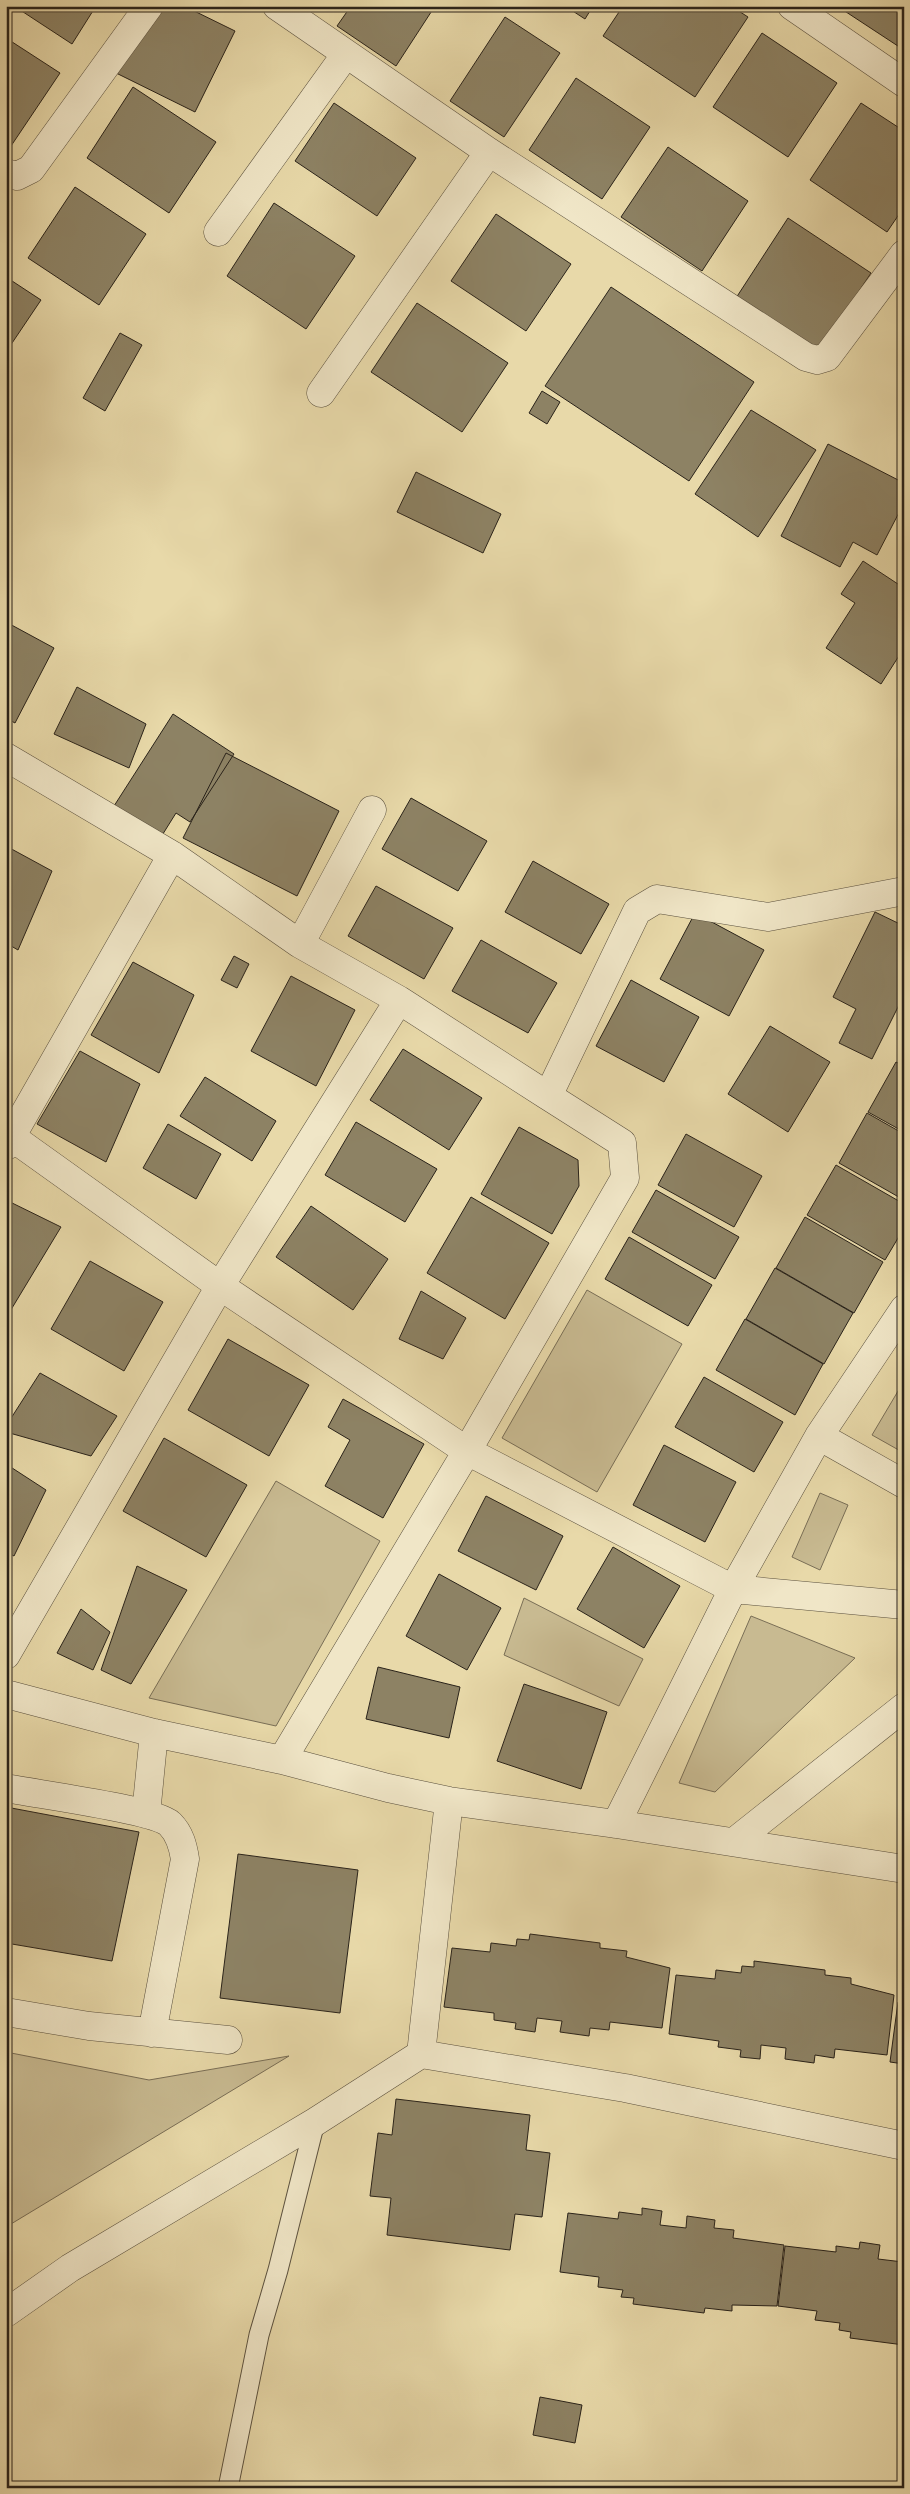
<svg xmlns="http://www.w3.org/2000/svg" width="910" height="2494" font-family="'Gentium Book Plus',serif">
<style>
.green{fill:#c8ba91;stroke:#796e56}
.building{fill:#8d8264;stroke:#2a231a}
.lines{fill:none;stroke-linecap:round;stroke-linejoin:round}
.service-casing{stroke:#5a503e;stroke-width:21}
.minor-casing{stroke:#5a503e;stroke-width:29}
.service{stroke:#f0e6c7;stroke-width:19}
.minor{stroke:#f0e6c7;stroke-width:28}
</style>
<rect width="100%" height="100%" fill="#e8d9a9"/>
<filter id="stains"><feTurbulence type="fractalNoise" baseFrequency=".004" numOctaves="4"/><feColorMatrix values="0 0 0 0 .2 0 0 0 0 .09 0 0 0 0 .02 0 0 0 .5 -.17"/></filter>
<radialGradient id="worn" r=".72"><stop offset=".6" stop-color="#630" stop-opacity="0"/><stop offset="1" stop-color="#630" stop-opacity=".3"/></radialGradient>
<path class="green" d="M587 1290 682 1344 597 1492 502 1438Z
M904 1381V1453L872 1435Z
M276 1481 380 1541 276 1726 149 1698Z
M820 1493 848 1505 820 1570 792 1557Z
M524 1598 643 1659 619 1706 504 1655Z
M751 1616 855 1658 715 1792 679 1783Z
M6 2052 149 2080 289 2056 6 2227Z"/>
<path class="building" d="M14 6H96L72 44Z
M141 6H184L235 31 195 112 110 70Z
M351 6H435L396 66 337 26Z
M565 6H593L585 19Z
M623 6H731L748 17 695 97 603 36Z
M837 6H904V50Z
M505 17 560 53 504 137 450 101Z
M762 33 837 83 788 157 713 107Z
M6 38 60 73 11 146 6 143Z
M576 78 650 127 602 199 529 150Z
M133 87 216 142 169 213 87 158Z
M334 103 416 158 377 216 295 161Z
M861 103 904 131V207L887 232 810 180Z
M668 147 748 201 702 271 621 217Z
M75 187 146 234 99 305 28 258Z
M274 203 355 256 306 329 227 276Z
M496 214 571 264 526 331 451 281Z
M788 218 871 273 819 352 736 298Z
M6 277 41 300 6 352Z
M611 287 754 382 689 481 545 386Z
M417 303 508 363 462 432 371 372Z
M120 333 142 345 105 411 83 398Z
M542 391 560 402 547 424 529 413Z
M751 410 816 450 758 537 695 494Z
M828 444 904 483V503L877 555 853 542 840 567 781 536Z
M416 472 501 514 483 553 397 512Z
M863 561 904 588V648L881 684 826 648 855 603 841 594Z
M6 622 54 648 15 723 6 718Z
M77 687 146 724 129 768 54 734Z
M173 714 234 754 190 822 176 813 161 837 114 806Z
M226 753 339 811 297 896 183 838Z
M411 798 487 841 458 891 382 849Z
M6 846 52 871 18 950 6 943Z
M533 861 609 904 581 954 505 912Z
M376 886 453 928 424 979 348 936Z
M875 912 904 926V995L872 1059 839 1043 856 1009 833 997Z
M695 913 764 950 729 1016 660 979Z
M481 940 557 983 528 1033 452 991Z
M234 956 249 964 237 988 221 980Z
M133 962 194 995 159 1073 91 1035Z
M291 976 355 1010 316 1086 251 1051Z
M631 980 699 1017 664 1082 596 1046Z
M770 1026 830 1062 788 1132 728 1094Z
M403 1049 482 1098 449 1150 370 1100Z
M80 1051 140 1084 106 1162 37 1124Z
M896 1062 904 1066V1132L868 1112Z
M205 1077 276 1121 252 1161 180 1116Z
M867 1113 904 1134V1200L839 1163Z
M356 1122 437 1169 405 1222 325 1175Z
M168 1124 221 1154 196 1199 143 1168Z
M519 1127 578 1160 579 1186 552 1234 481 1194Z
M686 1134 762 1176 734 1227 658 1185Z
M836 1165 904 1204V1228L885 1260 807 1215Z
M656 1190 739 1237 715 1279 632 1232Z
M471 1197 549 1243 505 1319 427 1273Z
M6 1200 61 1227 9 1313 6 1311Z
M311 1206 388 1259 353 1310 276 1257Z
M805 1217 883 1262 854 1313 776 1268Z
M629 1237 712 1285 688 1326 605 1279Z
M90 1261 163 1302 124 1371 51 1329Z
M775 1268 853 1313 824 1364 746 1319Z
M421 1291 466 1318 443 1359 399 1339Z
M745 1319 823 1364 795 1415 716 1370Z
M228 1339 309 1385 269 1456 188 1410Z
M40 1373 117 1416 91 1456 6 1432V1426Z
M704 1377 783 1422 754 1472 675 1427Z
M343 1399 424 1444 383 1518 325 1486 350 1440 328 1427Z
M164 1438 247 1485 206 1557 123 1511Z
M664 1445 736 1482 705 1542 633 1505Z
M6 1464 46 1490 14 1556 6 1552Z
M486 1496 563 1536 536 1590 458 1551Z
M613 1547 680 1586 644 1648 577 1609Z
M137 1566 187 1590 131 1684 101 1670Z
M439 1574 501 1608 467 1670 406 1636Z
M81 1609 110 1632 93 1670 57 1653Z
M378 1667 460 1687 449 1738 366 1719Z
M524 1684 607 1712 581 1789 497 1761Z
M6 1807 139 1832 112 1961 6 1943Z
M238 1854 358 1870 340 2013 220 1998Z
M530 1934 600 1943V1948L627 1951 626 1957 670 1968 662 2028 610 2022 609 2030 590 2028 589 2036 560 2032 562 2021 537 2018 535 2032 515 2029 516 2023 494 2020V2013L444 2007 452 1948 490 1952 491 1943 516 1946 517 1939 529 1940Z
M754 1961 825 1970V1975L851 1978V1984L894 1995 887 2055 835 2049 834 2058 815 2055 814 2063 785 2059 786 2048 761 2045 760 2059 740 2057 741 2050 718 2047 719 2041 669 2034 676 1975 715 1979 716 1970 741 1973 742 1966 754 1967Z
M898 2002 904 2003V2064L890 2062Z
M396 2099 530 2115 526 2150 550 2153 542 2217 515 2214 510 2250 387 2235 391 2198 370 2196 378 2133 392 2135Z
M642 2208 662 2211 660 2225 686 2228 687 2216 715 2220 714 2228 734 2230 733 2238 784 2245 777 2306 732 2305V2311L705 2308 704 2313 633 2304 634 2298 621 2297 623 2290 598 2287 599 2277 560 2272 568 2213 618 2219 619 2212 642 2215Z
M860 2242 880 2245 878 2259 903 2262 904 2256V2345L850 2338 851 2332 839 2330 840 2323 815 2320 817 2311 778 2306 785 2246 836 2252V2246L859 2249Z
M540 2397 582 2405 575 2443 533 2435Z"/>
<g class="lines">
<g class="service-casing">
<path id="service" d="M228 2488 259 2335 278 2270 315 2122"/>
</g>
<g class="minor-casing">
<path id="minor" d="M277 6 489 152 806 357 817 360 827 357 904 254
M792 6 904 83
M6 173 17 176 31 169 149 6
M218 232 346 54
M321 393 489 152
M6 757 172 855 300 944 399 1000 548 1096
M300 944 372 810
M6 1133 220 1286 467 1451 733 1589 904 1605
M6 1146 172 855
M819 1436 904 1484
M6 1655 220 1286 399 1000
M6 1694 154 1733 282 1760 388 1788 449 1801 616 1824 904 1869
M282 1760 467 1451 625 1178 622 1143 548 1096 637 911 657 899 768 917 904 891
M6 1788C35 1794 153 1809 170 1824 180 1834 183 1846 185 1859L152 2033
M146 1814 154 1733
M616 1824 733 1589 819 1436 904 1309
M734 1842 904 1707
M6 2012 89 2026 228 2040
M421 2054 449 1801
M6 2313 70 2268 315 2122 421 2054 625 2088 904 2146"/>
</g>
<use href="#service" class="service"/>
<use href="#minor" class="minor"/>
</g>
<rect width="910" height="2494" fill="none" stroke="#e8d9a9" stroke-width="25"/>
<rect x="8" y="8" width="895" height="2479" fill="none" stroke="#2a231a" stroke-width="2.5"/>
<rect x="12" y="12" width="885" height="2469" fill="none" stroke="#2a231a"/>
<rect width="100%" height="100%" filter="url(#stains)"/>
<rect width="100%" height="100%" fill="url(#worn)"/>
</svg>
